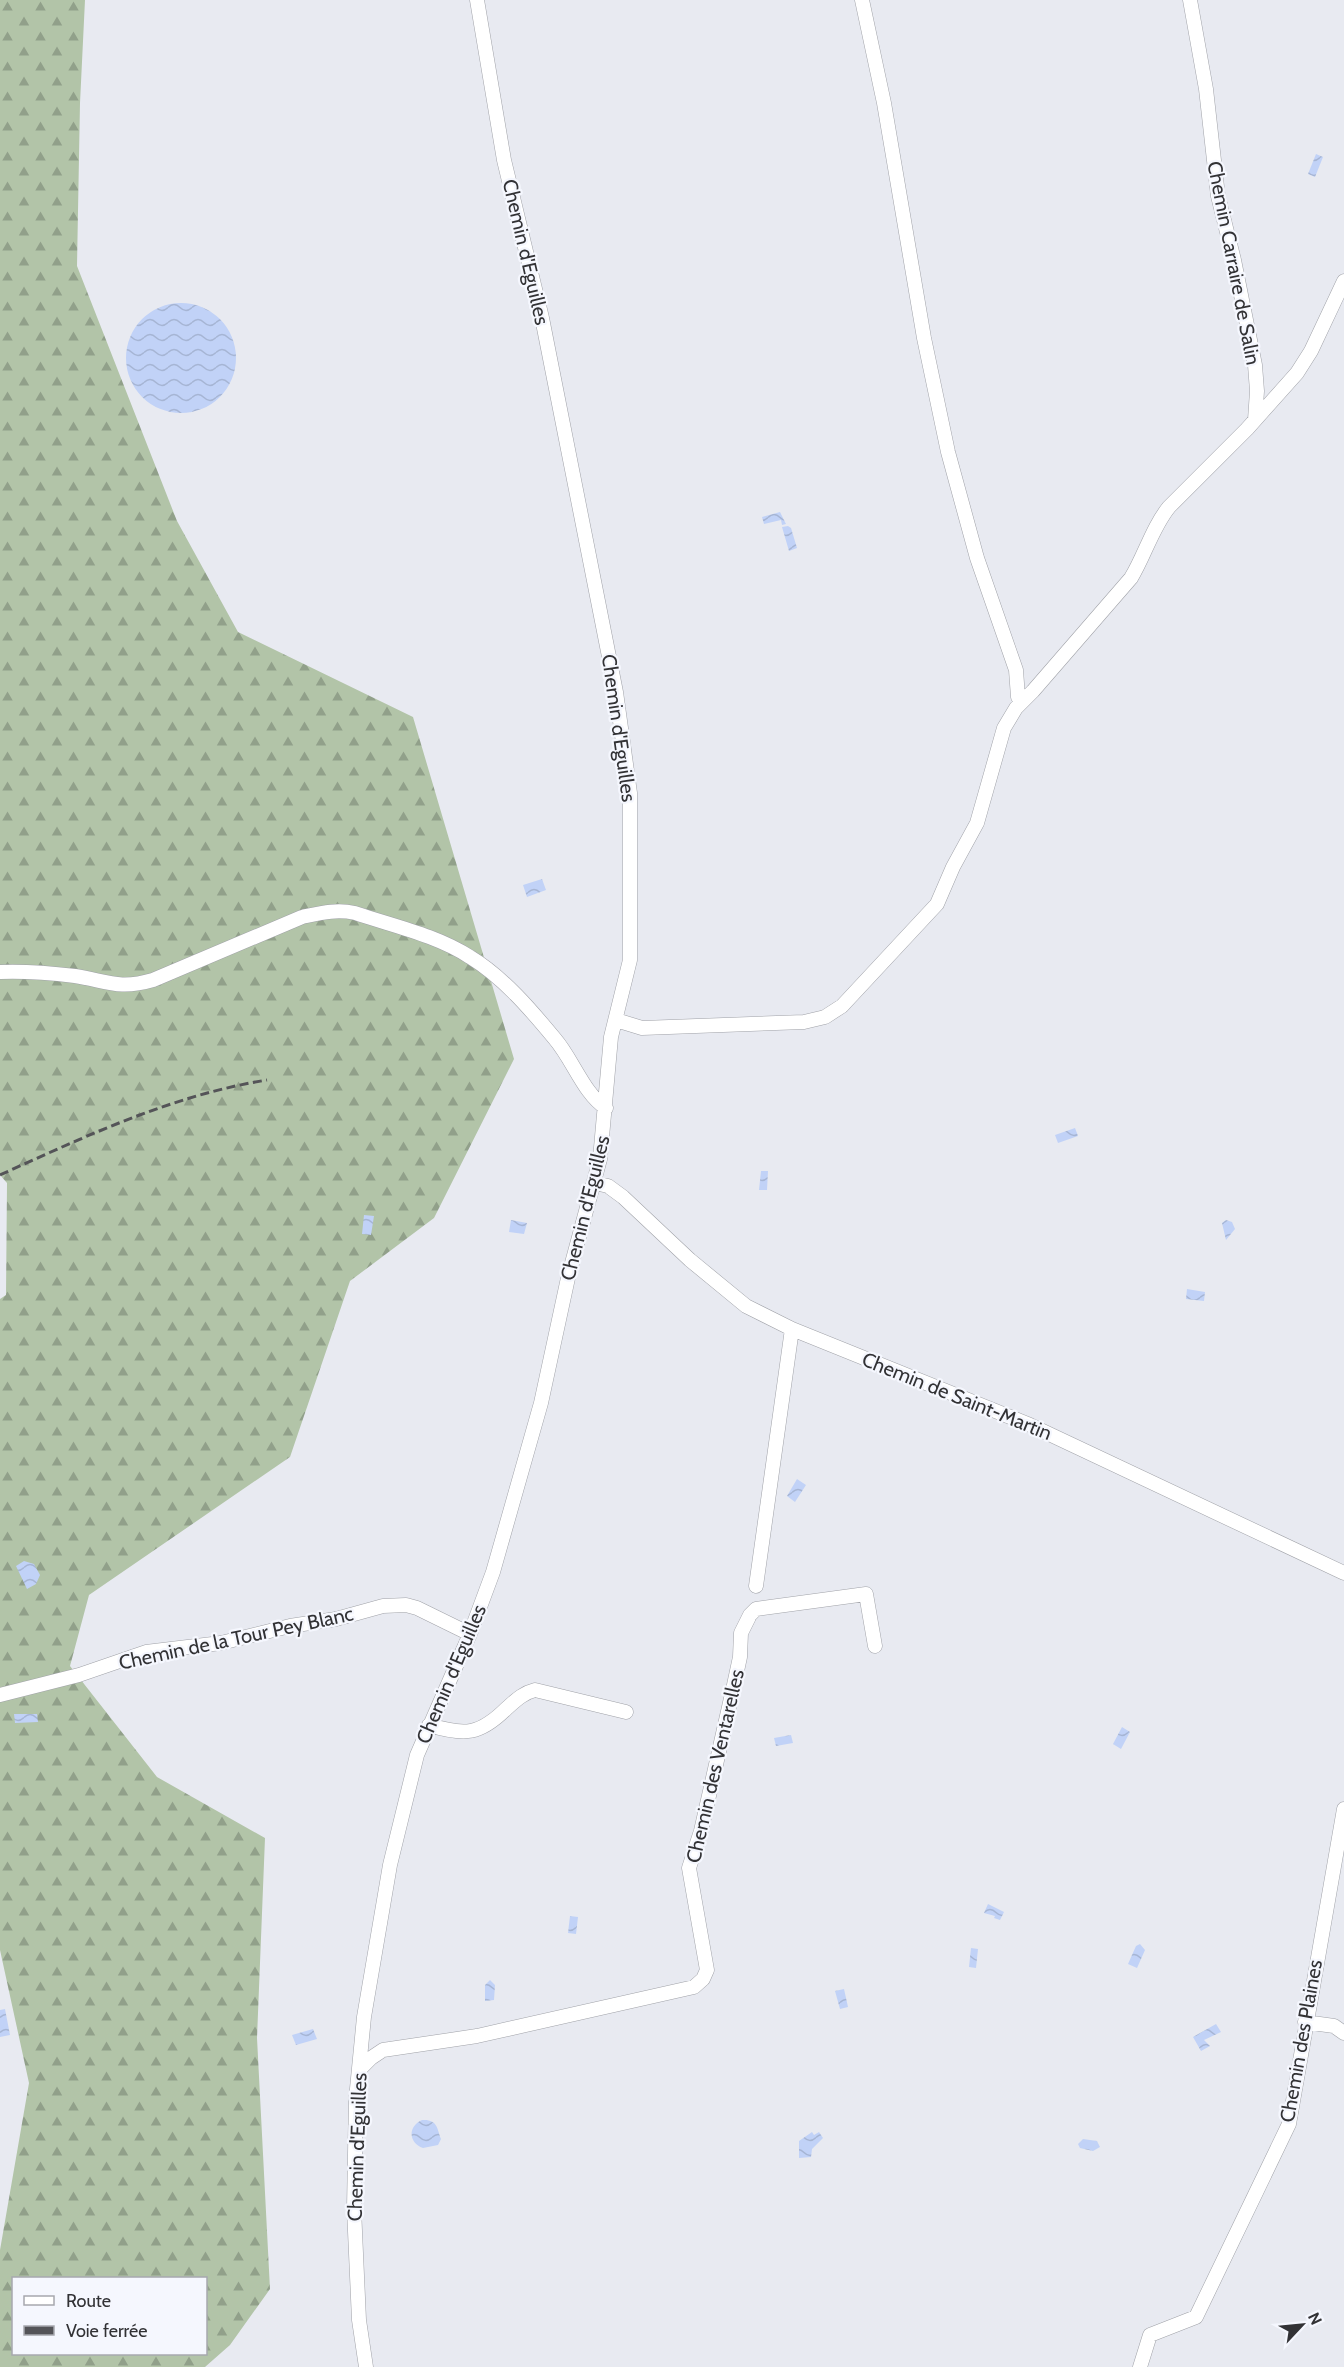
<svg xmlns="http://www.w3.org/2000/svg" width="1344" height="2367" font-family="Cabin,sans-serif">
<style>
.forest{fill:url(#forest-firs);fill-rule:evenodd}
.water{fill:url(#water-waves)}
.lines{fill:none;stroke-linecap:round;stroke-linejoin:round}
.minor-casing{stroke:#a0a2a8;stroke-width:15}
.minor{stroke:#fff;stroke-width:14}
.rail{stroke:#545458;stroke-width:3;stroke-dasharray:9 4.5;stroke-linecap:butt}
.labels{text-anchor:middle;stroke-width:4.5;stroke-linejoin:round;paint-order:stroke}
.street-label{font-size:20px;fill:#323235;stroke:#f5f7fe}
</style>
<defs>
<pattern id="forest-firs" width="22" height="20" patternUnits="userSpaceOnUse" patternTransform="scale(1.5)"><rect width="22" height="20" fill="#b2c4a8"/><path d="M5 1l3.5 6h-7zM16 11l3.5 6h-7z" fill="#91a08a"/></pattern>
<pattern id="water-waves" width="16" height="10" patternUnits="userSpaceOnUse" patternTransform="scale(1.5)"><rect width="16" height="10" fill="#c1d2f7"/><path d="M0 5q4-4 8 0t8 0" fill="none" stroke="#a6b5d4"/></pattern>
</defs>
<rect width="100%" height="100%" fill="#e8eaf1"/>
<path class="forest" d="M0 0H85L80 103 77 266 177 521 238 632 413 717 514 1059 434 1218 350 1281 290 1457 89 1595 70 1666 157 1777 265 1838 257 2038 270 2289 230 2345 205 2367H0V2250L29 2083 0 1950V1299L6 1295 7 1183 0 1175ZM14 2278H206V2354H14Z"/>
<path class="water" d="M1316 154 1323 157 1315 177 1308 174Z
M126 358a55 55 0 1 1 110 0a55 55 0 1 1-110 0Z
M780 512 786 524 782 525 781 520 764 524 762 517Z
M788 526 791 528 797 548 789 551 782 527Z
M542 879 546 890 527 897 523 885Z
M1075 1128 1078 1136 1058 1143 1055 1135Z
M761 1171H768L767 1190H759Z
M364 1215 374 1216 371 1235 362 1234Z
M511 1220 527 1223 524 1234 509 1232Z
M1226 1220 1232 1222 1235 1229 1226 1240 1222 1223Z
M1187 1289 1205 1292 1204 1301 1186 1299Z
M797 1479 806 1485 795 1502 787 1496Z
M24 1561 34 1564 40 1575 36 1584 27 1589 16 1566Z
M14 1714H37L38 1722 15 1723Z
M1122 1727 1130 1732 1121 1749 1113 1744Z
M791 1735 793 1743 776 1746 774 1738Z
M988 1904 1004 1912 1000 1920 994 1918 995 1916 984 1913Z
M570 1916 578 1917 576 1934 568 1933Z
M1140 1944 1145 1950 1137 1968 1128 1964 1136 1946Z
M971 1948 978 1949 976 1968 969 1967Z
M490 1980 495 1985 494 2000 485 2001V1985Z
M844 1989 848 2007 840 2009 835 1991Z
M5 2009 10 2035 0 2037V2010Z
M1216 2024 1221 2032 1204 2040 1210 2046 1201 2051 1193 2037Z
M313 2029 317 2039 296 2045 292 2035Z
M422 2120C438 2119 437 2129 441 2139L438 2145 423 2148C409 2143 407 2127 422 2120Z
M812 2132 814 2135 819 2132 823 2138 812 2149 811 2157 799 2158V2141Z
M1083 2139 1097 2141 1100 2147 1093 2151 1080 2148 1078 2144Z"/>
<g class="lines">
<g class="minor-casing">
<path id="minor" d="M862 0 884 103 924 338 948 452 977 558 1016 670 1018 697 1022 701
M1190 0 1206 89 1218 196 1234 260 1255 365 1257 391 1255 420
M0 972C25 971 50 973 75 976 107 981 119 990 153 980L302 917C321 913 336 909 355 913 393 926 436 935 470 957 503 977 531 1010 555 1039 573 1060 584 1094 606 1108
M616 1020 642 1028 804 1022 825 1017 842 1006 937 904 953 867 977 823 1004 728 1016 708 1033 691 1131 578C1145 555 1152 528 1169 507L1247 429 1297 373 1311 351 1344 281
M595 1183 608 1186 623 1197 690 1260 746 1306 792 1329 1030 1425 1344 1573
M756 1586 792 1329
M0 1695 79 1675 146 1652 221 1643 290 1626 336 1619 383 1606 406 1605 417 1608 470 1634
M429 1725C465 1736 480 1735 507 1708 516 1700 523 1693 535 1690L626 1712
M1305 2022 1334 2026 1344 2033
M359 2070 371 2058 383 2050 477 2036 694 1987 703 1979 707 1970 689 1868 701 1831 734 1685 740 1657 741 1633 750 1615 756 1609 866 1594 875 1646
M366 2367 359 2320 354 2209 356 2099 364 2017 390 1865 417 1755 470 1634 493 1572 541 1403 568 1278 600 1159 611 1037 630 960V793L616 692 542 318 504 160 477 0
M1140 2367 1150 2335 1196 2317 1289 2124 1344 1809"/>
</g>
<use href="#minor" class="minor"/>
<path class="rail" d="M0 1175C86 1136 173 1095 267 1080"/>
</g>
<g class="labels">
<g class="street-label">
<text transform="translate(526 252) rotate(77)" y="7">Chemin d'Eguilles</text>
<text transform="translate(1234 263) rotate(79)" y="7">Chemin Carraire de Salin</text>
<text transform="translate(619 728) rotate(82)" y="7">Chemin d'Eguilles</text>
<text transform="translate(585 1208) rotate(-76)" y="7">Chemin d'Eguilles</text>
<text transform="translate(957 1396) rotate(22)" y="7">Chemin de Saint-Martin</text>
<text transform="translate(236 1638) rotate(-12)" y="7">Chemin de la Tour Pey Blanc</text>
<text transform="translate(451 1674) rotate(-67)" y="7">Chemin d'Eguilles</text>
<text transform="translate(715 1766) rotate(-77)" y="7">Chemin des Ventarelles</text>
<text transform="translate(1301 2041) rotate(-80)" y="7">Chemin des Plaines</text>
<text transform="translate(357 2147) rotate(-88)" y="7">Chemin d'Eguilles</text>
</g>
</g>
<rect x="12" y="2277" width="195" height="78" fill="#f5f7fe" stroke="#a7a8ae" stroke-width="1.5"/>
<rect x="24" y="2296" width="30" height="9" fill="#ffffff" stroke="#a7a8ae" stroke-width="1.5"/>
<text x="66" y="2307" font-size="18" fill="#323235">Route</text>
<rect x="24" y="2326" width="30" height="9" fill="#545458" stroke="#a7a8ae" stroke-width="1.5"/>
<text x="66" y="2337" font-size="18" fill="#323235">Voie ferrée</text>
<g transform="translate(1302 2325) rotate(64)" stroke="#f5f7fe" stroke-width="4.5" paint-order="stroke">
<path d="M0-4.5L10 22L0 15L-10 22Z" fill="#323235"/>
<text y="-9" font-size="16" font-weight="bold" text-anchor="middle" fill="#323235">N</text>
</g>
</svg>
